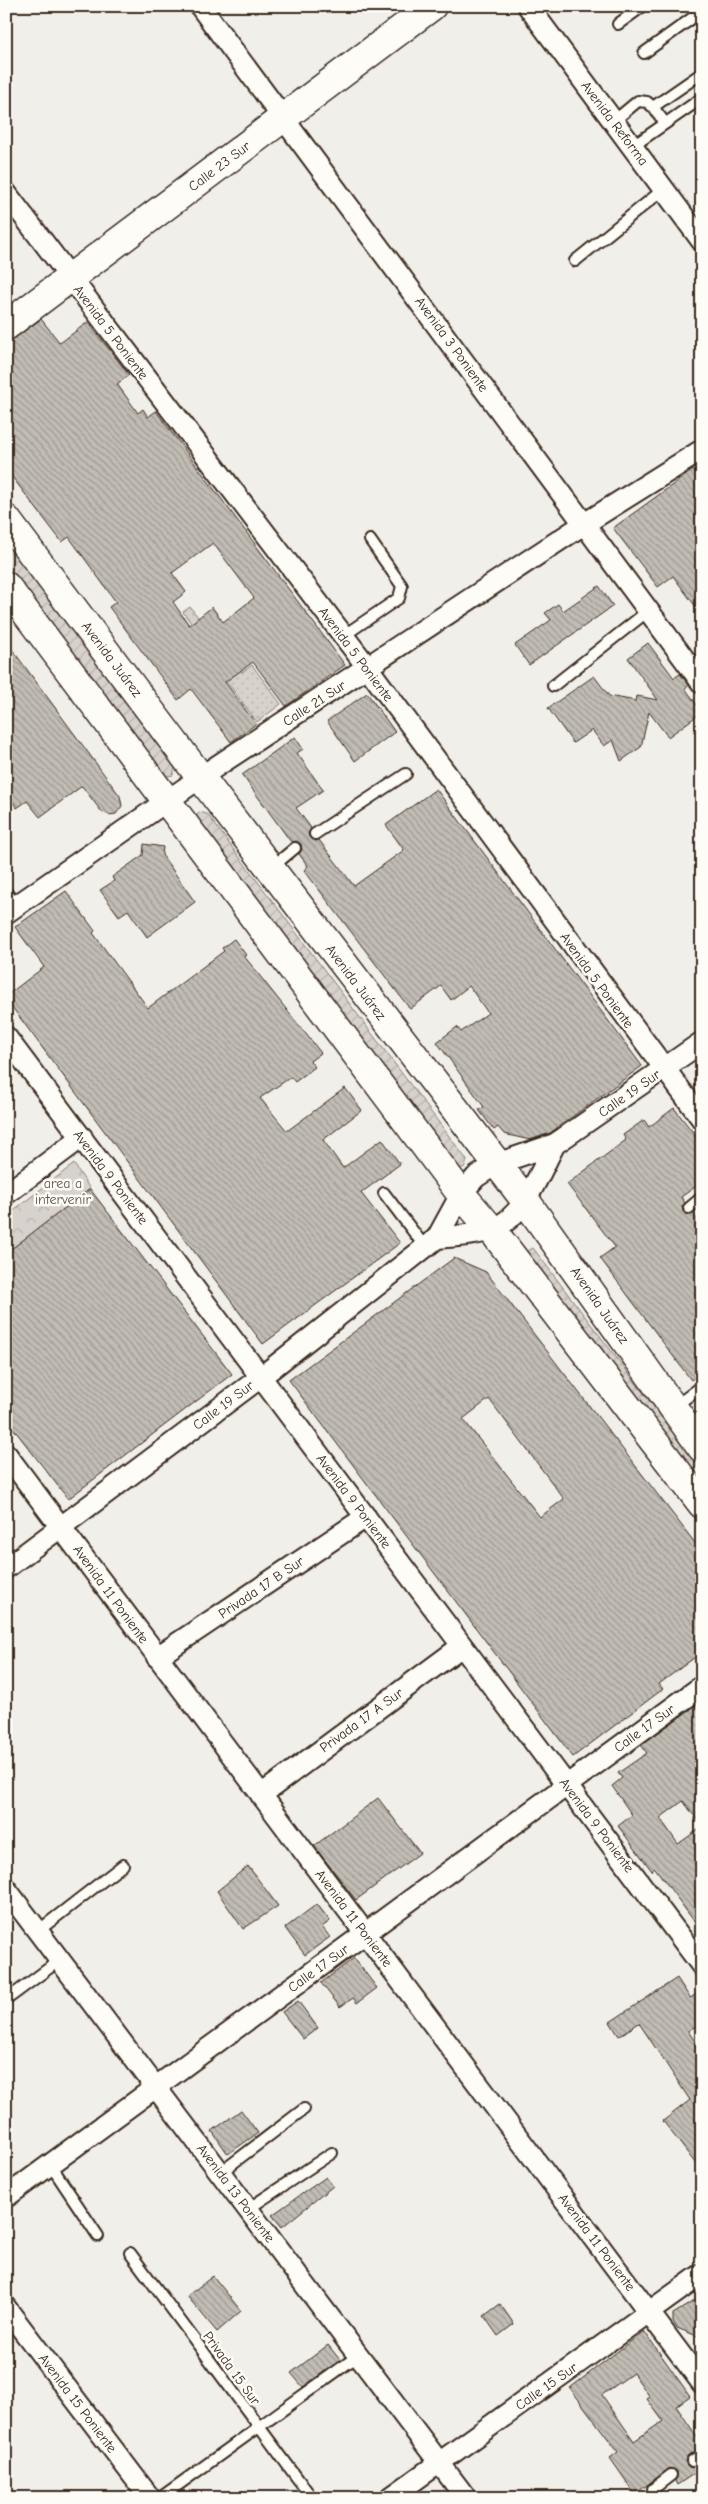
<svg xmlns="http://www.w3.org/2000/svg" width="708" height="2504" font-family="'Comic Neue',sans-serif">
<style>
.grass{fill:url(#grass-dots);stroke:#897e75}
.park{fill:url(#park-crowns);stroke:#897e75}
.garden{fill:url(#garden-furrows);stroke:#897e75}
.building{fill:url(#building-back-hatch);stroke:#3b2a1e;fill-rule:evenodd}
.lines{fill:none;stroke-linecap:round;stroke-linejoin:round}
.service-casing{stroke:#3b2a1e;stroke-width:14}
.minor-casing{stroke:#3b2a1e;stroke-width:24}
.secondary-casing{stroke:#3b2a1e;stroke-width:31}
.service{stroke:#fdfcf7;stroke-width:10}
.minor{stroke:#fdfcf7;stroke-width:20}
.secondary{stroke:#fdfcf7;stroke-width:28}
.labels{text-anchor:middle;stroke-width:5;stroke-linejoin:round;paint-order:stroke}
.street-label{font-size:14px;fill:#3b2a1e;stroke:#fdfcf7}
.park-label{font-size:14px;fill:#62544a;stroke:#fdfcf7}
</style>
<defs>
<pattern id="grass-dots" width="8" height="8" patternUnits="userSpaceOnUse" patternTransform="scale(1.25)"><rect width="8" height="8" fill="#d7d2cc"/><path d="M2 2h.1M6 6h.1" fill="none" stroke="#b9b4af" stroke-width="1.8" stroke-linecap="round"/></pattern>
<pattern id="park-crowns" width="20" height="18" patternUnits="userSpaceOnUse" patternTransform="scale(1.25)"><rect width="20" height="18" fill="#d7d2cc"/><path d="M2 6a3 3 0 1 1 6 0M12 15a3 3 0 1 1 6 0" fill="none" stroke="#b9b4af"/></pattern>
<pattern id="garden-furrows" width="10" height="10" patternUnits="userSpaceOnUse" patternTransform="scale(1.25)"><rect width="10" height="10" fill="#d7d2cc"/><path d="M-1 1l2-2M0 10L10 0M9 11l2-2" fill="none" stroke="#b9b4af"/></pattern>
<pattern id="building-back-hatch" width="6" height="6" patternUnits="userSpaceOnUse" patternTransform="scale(1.25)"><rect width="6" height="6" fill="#c1bcb4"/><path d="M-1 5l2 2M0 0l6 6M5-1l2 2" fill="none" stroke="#9e9992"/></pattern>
</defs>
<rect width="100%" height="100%" fill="#f1efea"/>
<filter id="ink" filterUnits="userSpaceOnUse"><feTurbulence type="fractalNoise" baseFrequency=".02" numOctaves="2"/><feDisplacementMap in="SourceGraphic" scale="10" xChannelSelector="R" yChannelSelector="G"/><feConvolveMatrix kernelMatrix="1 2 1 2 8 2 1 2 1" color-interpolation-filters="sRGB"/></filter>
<g filter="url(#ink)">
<path class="grass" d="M190 607 242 672 252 665 281 704 257 722 192 635 197 631 183 612Z"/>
<path class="park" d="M74 1164 90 1189 6 1253V1216Z"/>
<path class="garden" d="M6 542 175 767 173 775 167 776 164 774 6 564Z
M199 812 207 814 467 1160 465 1167 459 1169 195 818Z
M533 1248 702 1470V1491L526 1252Z"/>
<path class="building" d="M41 319 60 343 88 322 129 375 117 384 138 413 143 409 148 417 156 411 345 665 286 706 253 662 225 682 256 724 231 742 191 689 178 700 109 607 116 602 69 537 62 542 6 469V341L15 338ZM213 543 254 598 223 622 212 607 189 625 173 602 186 592 172 573Z
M693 470 702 481V615L673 576 658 587 613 528Z
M599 586 613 606 529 665 515 645 551 620 545 613 558 604 563 611Z
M6 641 120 796 122 806 116 814 109 815 101 811 82 786 40 817 27 801 17 808 6 793Z
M648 643 674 678 680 674 689 685 685 688 702 712 668 737 649 712 641 747 621 761 613 740 604 746 592 730 573 743 548 708 594 676 609 696 636 701 637 696 658 700 628 658Z
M367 693 395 732 355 761 327 721Z
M295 737 303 749 297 753 323 790 296 808 311 828 308 834 310 838 315 841 319 840 354 886 404 850 386 825 436 789 642 1066 550 1133 530 1140 504 1134 498 1127 494 1130 479 1110 484 1107 437 1042 457 1027 461 1032 488 1013 469 986 451 1000 441 986 410 1009 304 870 308 866 299 854 302 850 301 844 297 841 291 842 242 775Z
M144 844 163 847 162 855 195 902 147 937 128 910 119 916 100 890 114 881 112 877 143 855Z
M66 891 95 931 93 933 148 1008 224 951 222 948 234 939 246 955 244 956 321 1053 310 1061 315 1067 295 1082 291 1077 260 1098 287 1131 345 1088 362 1110 323 1140 343 1168 382 1139 400 1164 361 1193 400 1243 263 1344 6 999V996L44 967 15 927Z
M674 1108 702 1144V1182L681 1197 685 1203 682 1206 683 1212 687 1215 693 1214 702 1226V1372L691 1380 600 1258 615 1247 567 1184 626 1140 623 1135 644 1120 649 1127Z
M90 1189 232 1374 68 1499 6 1419V1253Z
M454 1258 486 1272 702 1552V1652L659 1684 663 1689 573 1757 289 1380ZM489 1399 564 1499 540 1517 463 1419Z
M702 1701V1826L683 1801 660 1818 678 1844 702 1827V1932L655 1868 652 1871 618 1826 632 1815 612 1786 622 1778 618 1773 647 1753 641 1745Z
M378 1798 420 1853 356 1900 314 1846Z
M248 1866 278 1906 243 1929 217 1891Z
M317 1904 330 1921 322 1927 330 1937 305 1955 285 1928Z
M354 1958 377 1988 357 2003 353 1998 340 2007 321 1983Z
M677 1978 690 1998 702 1991V2022L688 2031 702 2052V2172L663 2121 690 2100 639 2023 619 2036 610 2022Z
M298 2001 318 2028 303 2039 282 2012Z
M241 2110 258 2133 228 2154 212 2131Z
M326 2177 333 2186 282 2227 272 2215Z
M213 2276 241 2311 217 2332 187 2296Z
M702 2296V2338L677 2328 673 2322V2314Z
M500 2304 514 2324 498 2336 484 2316Z
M644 2331 690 2396 676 2406 702 2444V2447L688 2455 685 2461 689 2467H696L698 2471 677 2485 675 2481 677 2477V2471L670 2468 635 2494 610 2458 618 2452 570 2388ZM633 2373 650 2397 647 2399 663 2421 634 2441 602 2395Z
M328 2345 340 2360 303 2387 291 2373Z"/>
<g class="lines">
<g class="service-casing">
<path id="service" d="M618 24 643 6
M644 53 702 11
M653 107 665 123
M614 121 638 101 647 102 653 107 702 73
M633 146 702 98
M575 261 664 189
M343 636 399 598 402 586 370 540
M553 686 648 611
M315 834 406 774
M271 868 295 848
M6 892 17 906
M384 1193 425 1247
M689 1208 702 1197
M674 1407 702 1386
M38 1931 123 1865
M6 2000 60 1960
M50 2164 98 2236
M220 2173 304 2109
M248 2209 332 2153
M130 2253 312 2498
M692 2461 702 2454
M653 2489 671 2475
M160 2498 359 2355"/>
</g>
<g class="minor-casing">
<path id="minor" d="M200 6 702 683
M528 6 702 241
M6 193 368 668 702 1119
M6 913 217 766 584 524 702 450
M6 1037 702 1966
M6 1194 82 1137
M437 1238C454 1236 474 1236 491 1230 525 1217 539 1173 555 1144
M6 1454 702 2383
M6 1568 261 1377 437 1238 461 1194 476 1177 496 1164 555 1144 702 1042
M157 1657 366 1517
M261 1795 462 1646
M6 1889 466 2498
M6 2197 702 1686
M6 2308 150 2498
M390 2498 702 2274"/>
</g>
<g class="secondary-casing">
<path id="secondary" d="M6 326 432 6
M6 519 201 778 525 1200 702 1448
M6 586 461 1194 492 1230 702 1504"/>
</g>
<use href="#service" class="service"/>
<use href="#minor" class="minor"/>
<use href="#secondary" class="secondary"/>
</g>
</g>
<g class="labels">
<g class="street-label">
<text transform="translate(615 123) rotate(53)" y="5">Avenida Reforma</text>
<text transform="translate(219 166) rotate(-37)" y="5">Calle 23 Sur</text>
<text transform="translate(111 332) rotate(53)" y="5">Avenida 5 Poniente</text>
<text transform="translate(452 344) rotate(54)" y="5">Avenida 3 Poniente</text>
<text transform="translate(356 654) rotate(53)" y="5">Avenida 5 Poniente</text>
<text transform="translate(112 659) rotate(53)" y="5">Avenida Juárez</text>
<text transform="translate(314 703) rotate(-33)" y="5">Calle 21 Sur</text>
<text transform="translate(597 980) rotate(54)" y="5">Avenida 5 Poniente</text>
<text transform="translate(356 982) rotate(53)" y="5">Avenida Juárez</text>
<text transform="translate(629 1093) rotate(-35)" y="5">Calle 19 Sur</text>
<text transform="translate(111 1177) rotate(53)" y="5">Avenida 9 Poniente</text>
<text transform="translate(600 1305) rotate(55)" y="5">Avenida Juárez</text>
<text transform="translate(223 1405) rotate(-37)" y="5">Calle 19 Sur</text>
<text transform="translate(354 1501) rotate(53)" y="5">Avenida 9 Poniente</text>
<text transform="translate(261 1587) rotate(-34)" y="5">Privada 17 B Sur</text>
<text transform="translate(111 1594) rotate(54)" y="5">Avenida 11 Poniente</text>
<text transform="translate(361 1720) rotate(-36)" y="5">Privada 17 A Sur</text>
<text transform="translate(644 1728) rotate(-36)" y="5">Calle 17 Sur</text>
<text transform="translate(597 1825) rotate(53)" y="5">Avenida 9 Poniente</text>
<text transform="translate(354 1918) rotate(53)" y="5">Avenida 11 Poniente</text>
<text transform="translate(318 1968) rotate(-36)" y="5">Calle 17 Sur</text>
<text transform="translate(236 2193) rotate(53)" y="5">Avenida 13 Poniente</text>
<text transform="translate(597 2242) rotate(53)" y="5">Avenida 11 Poniente</text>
<text transform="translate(232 2368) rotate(54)" y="5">Privada 15 Sur</text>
<text transform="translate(546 2386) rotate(-35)" y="5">Calle 15 Sur</text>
<text transform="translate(78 2403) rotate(53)" y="5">Avenida 15 Poniente</text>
</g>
<g class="park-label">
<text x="63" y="1188">area a<tspan x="63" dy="16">intervenir</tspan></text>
</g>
</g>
<rect width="708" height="2504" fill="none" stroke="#fdfcf7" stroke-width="25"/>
<rect x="12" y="12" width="683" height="2479" fill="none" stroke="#3b2a1e" stroke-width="2" filter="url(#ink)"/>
</svg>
